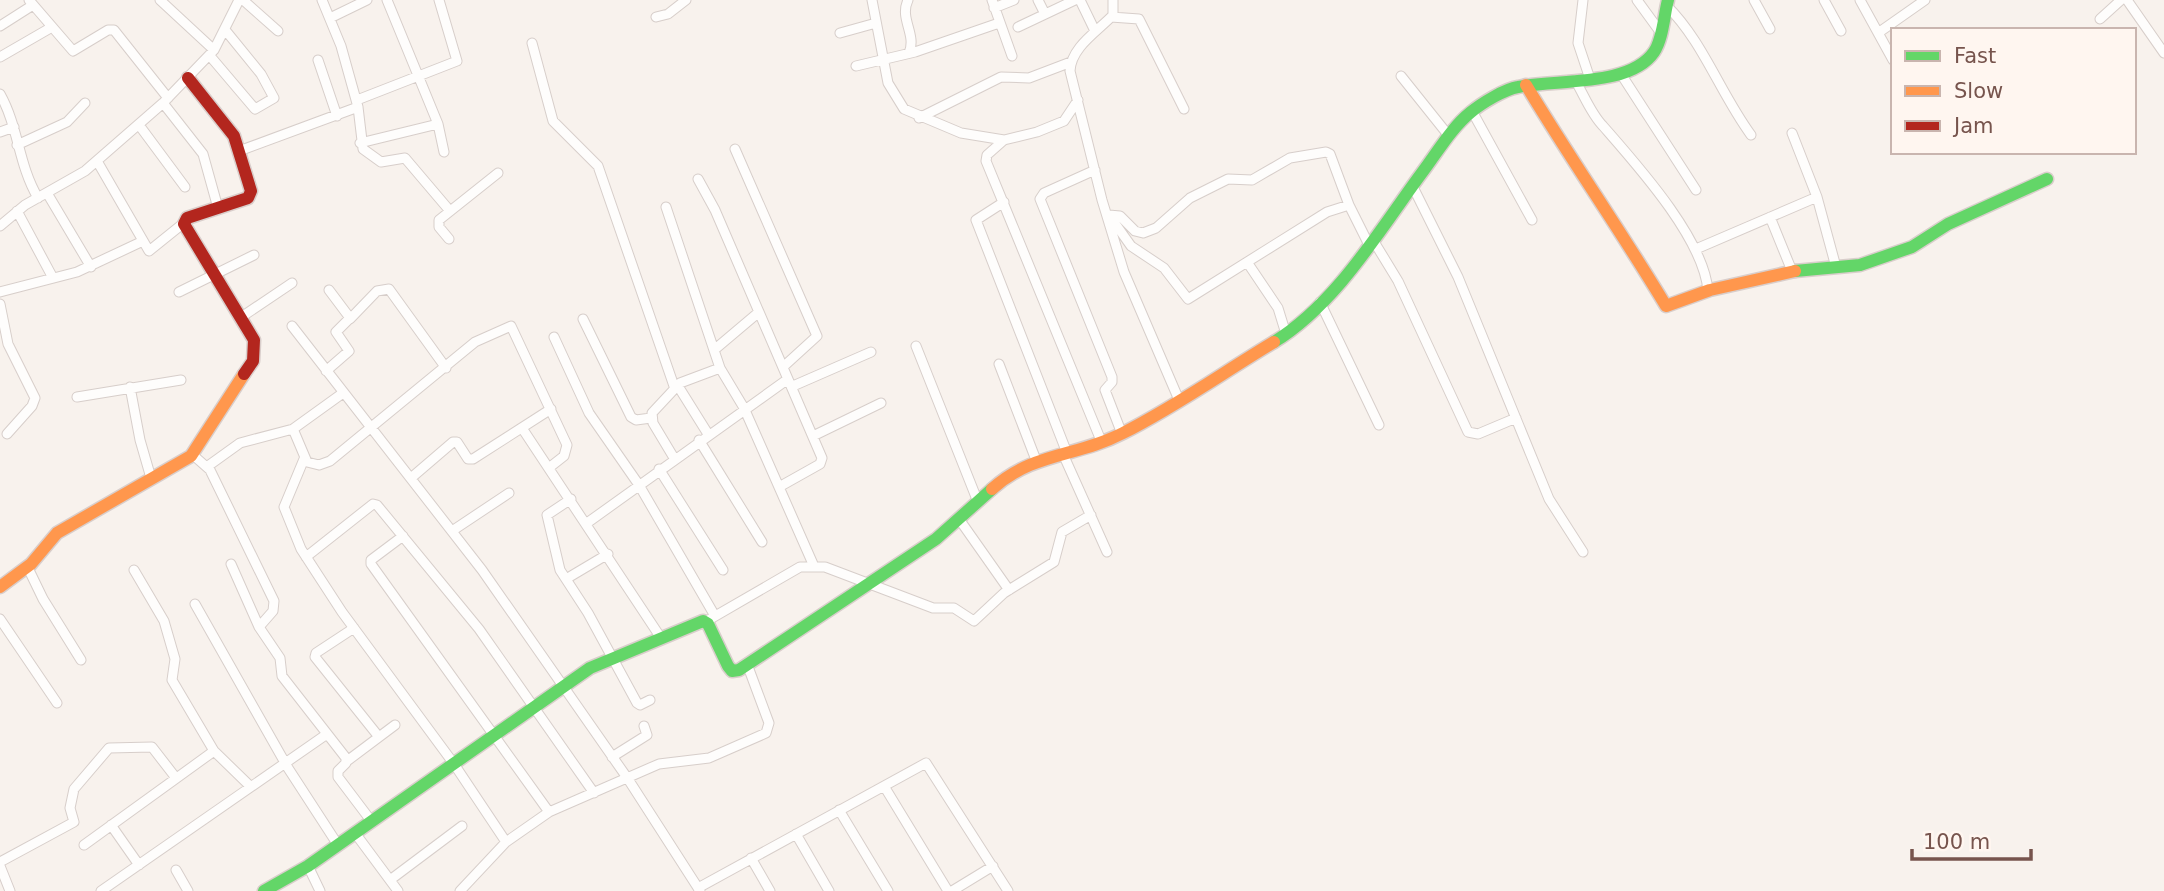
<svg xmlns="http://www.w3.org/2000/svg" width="2164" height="891" font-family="'DejaVu Sans',sans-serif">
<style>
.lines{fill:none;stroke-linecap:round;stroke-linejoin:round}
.street-casing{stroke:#d7ceca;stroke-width:11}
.fast-casing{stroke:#d9cecb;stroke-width:15}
.slow-casing{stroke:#d9cecb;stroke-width:15}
.jam-casing{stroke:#d9cecb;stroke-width:15}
.street{stroke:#fefdfc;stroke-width:9}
.fast{stroke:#63d668;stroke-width:12}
.slow{stroke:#ff974d;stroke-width:12}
.jam{stroke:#b3261e;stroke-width:12}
</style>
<rect width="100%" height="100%" fill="#f8f2ed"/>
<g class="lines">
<g class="street-casing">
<path id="street" d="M29 0 73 51 108 30H114L168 98
M160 0 214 50
M243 0 278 31
M387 0 438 124 444 152
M872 0 888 83 904 109 961 133 1004 140
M908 0C899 19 917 34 909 53
M992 0 1012 56
M1038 0 1045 14
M1080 0 1095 31
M1113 0V15C1098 31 1071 47 1070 71L1102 200 1124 272 1179 400
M1583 0 1578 43 1590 79
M1637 0 1661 33
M1754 0 1770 29
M1824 0 1841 31
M1860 0 1893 60
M2127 0 2164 53
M1666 5C1703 41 1720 93 1751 135
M994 8 1014 0
M656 17 668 14 686 0
M1111 17 1139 19 1184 109
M330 18 367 0
M2100 19 2121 0
M0 26 33 5
M1018 27 1075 0
M840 33 876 23
M1878 33 1925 0
M532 43 553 121 598 166 675 389
M210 56 255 109 274 98 261 74 226 31
M0 57 52 27
M318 60 337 116
M856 66 915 52 999 23
M1621 74 1696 190
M1401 76 1449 136
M1575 80C1584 95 1591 114 1603 126 1637 165 1704 239 1708 291
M0 94C19 128 18 164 38 198
M357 100 457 61 439 0
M1078 100 1064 121 1037 132 1004 140 987 155 986 161 1102 443
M163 103 203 154 218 208
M358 107 363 149 381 162 405 158 450 211
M1472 111 1532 220
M919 118 1001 77 1029 78 1071 62
M139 125 185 187
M0 132 14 127
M1792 133 1817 197 1836 267
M360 143 438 124
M17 145 67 122 85 103
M735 149 817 336 783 367
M239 151 358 107 341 46 322 0
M97 161 149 251 185 222
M1095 170 1044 193 1040 199 1112 377V382L1105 390 1122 434
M698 179 715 210 822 458 820 464 779 487
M1413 187 1458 277 1549 499 1583 552
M47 193 91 267
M1004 202 976 220 1067 453
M666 207 720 368 744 408 813 564
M17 211 53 278
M1109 215 1120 216 1135 231 1143 233 1156 228 1190 198 1228 179 1252 180 1290 158 1326 152 1330 154 1349 205 1369 245
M1109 215 1131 246 1164 268 1188 299 1327 212 1349 205
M1770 217 1792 271
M0 226 25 205 85 171 163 103 214 50 239 0
M449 239 439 227V220L498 173
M1373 240 1398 281 1468 432 1478 434 1516 418
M1696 249 1817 197
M1247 262 1278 308 1286 334
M0 292 77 272 143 241
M179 292 254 255
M1320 302 1379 425
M0 304 8 344 35 398 32 406 7 434
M240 318 292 283
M350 319 377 291 389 289 446 368
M583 319 631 417 636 420 651 418
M292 326 482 570 628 779 700 891
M554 337 589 413 639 485 715 616
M916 346 978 502
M714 350 759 312
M999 364 1036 460
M326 371 349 351 336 332 350 318 329 290
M678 386 708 434
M793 386 871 352
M130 387 140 440 151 478
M77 397 181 380
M522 428 661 638
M293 429 307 462 319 465 330 461 475 342 511 326 567 445 564 456 550 467
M813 436 881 403
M699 440 762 542
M1063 454 1107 552
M193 455 210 470 274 601 273 611 259 627
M674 458 653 423 652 413 680 383 720 368
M304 459 284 507 301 549 342 612 454 764 506 842
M208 466 240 443 293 429 343 393
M659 469 723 570
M411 478 453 442H457L468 459H473L551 409
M571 499 547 515 560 570 588 613 637 703 640 705 650 700
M959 519 1009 590
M587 523 788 379
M452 531 509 493
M403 536 371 560V564L549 812
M306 557 373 504 377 505 479 629 594 793
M231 564 259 627 280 658 282 676 346 758V763L338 771V777L372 822
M28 568 43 599 81 660
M134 570 164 621 175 659 172 680 214 751 250 786
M566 579 608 554
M195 604 288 768 338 845
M0 619 57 703
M705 622 800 567H825L933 608H954L974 621 1004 593 1054 562 1062 532 1091 515
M354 628 316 653 315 657 379 737
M612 757 647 735 644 726
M347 761 395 725
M884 786 948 891
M839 810 888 891
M111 825 139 865
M355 833 398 891
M796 834 829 891
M84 845 214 751
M751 858 770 891
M0 862 74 822 70 808 74 789 109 748 152 747 176 778
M0 866 10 891
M308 866 320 891
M176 870 188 891
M390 880 462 826
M698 888 926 763 1008 891
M101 891 327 734
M460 891 506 842 549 812 659 764 709 758 766 733 769 723 747 664
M952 891 993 866"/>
</g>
<g class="fast-casing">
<path id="fast" d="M1795 271 1860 265 1912 247 1948 224 2047 179
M1274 342C1336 304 1379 231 1421 174 1437 153 1451 128 1471 112 1482 103 1505 89 1518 87 1557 79 1630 87 1654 52 1663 39 1664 15 1668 0
M264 891 308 866 590 668 703 621 708 624 728 666 732 671 739 670 936 539 992 489"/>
</g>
<g class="slow-casing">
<path id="slow" d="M1526 85C1571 160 1621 231 1666 306L1710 290 1795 271
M992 489C1033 452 1077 457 1123 433 1175 407 1224 372 1274 342
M0 587 31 564 57 533 191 456 244 374"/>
</g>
<g class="jam-casing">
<path id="jam" d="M188 78 234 136 251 191 248 198 187 218 184 224 254 340 253 361 244 374"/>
</g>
<use href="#street" class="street"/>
<use href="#fast" class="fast"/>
<use href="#slow" class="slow"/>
<use href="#jam" class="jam"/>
</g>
<rect x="1891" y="28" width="245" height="126" fill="#fff6f0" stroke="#c9b5af" stroke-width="2"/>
<rect x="1905" y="51" width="35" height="10" fill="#63d668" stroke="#c9b5af" stroke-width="2"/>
<text x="1954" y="63" font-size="21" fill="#77544d">Fast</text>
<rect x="1905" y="86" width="35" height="10" fill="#ff974d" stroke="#c9b5af" stroke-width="2"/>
<text x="1954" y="98" font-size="21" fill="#77544d">Slow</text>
<rect x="1905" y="121" width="35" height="10" fill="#b3261e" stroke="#c9b5af" stroke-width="2"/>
<text x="1954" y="133" font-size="21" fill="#77544d">Jam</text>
<path d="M1912 849v10h119v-10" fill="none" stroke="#77544d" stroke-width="3.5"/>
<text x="1923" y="849" font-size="21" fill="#77544d" stroke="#fff6f0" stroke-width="5" paint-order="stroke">100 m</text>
</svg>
